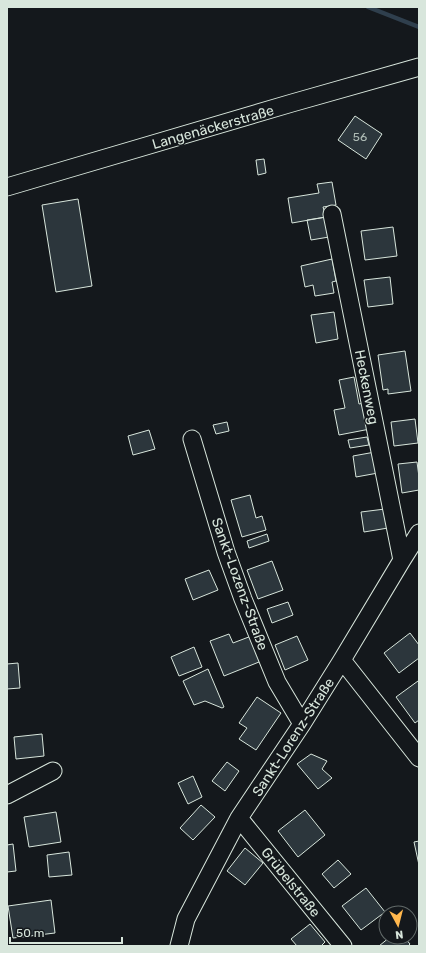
<svg xmlns="http://www.w3.org/2000/svg" width="426" height="953" font-family="Rubik,sans-serif">
<style>
.lines{fill:none;stroke-linecap:round;stroke-linejoin:round}
.stream{stroke:#2f3f4d;stroke-width:4.5}
.building{fill:#2c363c;stroke:#d8e6dc}
.minor-casing{stroke:#d8e6dc;stroke-width:19}
.minor{stroke:#14181c;stroke-width:17}
.labels{text-anchor:middle;stroke-width:3;stroke-linejoin:round;paint-order:stroke}
.number-label{font-size:12px;fill:#adbab4}
.street-label{font-size:14px;fill:#d8e6dc;stroke:#14181c}
</style>
<rect width="100%" height="100%" fill="#14181c"/>
<g class="lines">
<path class="stream" d="M368 7 419 27"/>
</g>
<path class="building" d="M355 116 382 134 366 159 338 140Z
M264 159 266 173 258 175 256 160Z
M332 182 336 205 323 207 326 217 292 223 288 198 319 193 317 184Z
M78 199 92 286 56 292 42 205Z
M326 217 329 237 311 240 307 220Z
M393 227 397 256 365 260 361 231Z
M332 259 336 281 332 282 334 293 315 296 313 285 305 287 301 266Z
M390 277 393 304 368 307 364 280Z
M334 312 338 339 316 343 311 315Z
M405 351 411 391 388 394V389L383 390 378 355Z
M354 377 359 404 364 403 370 429 339 435 334 410 345 408 339 380Z
M415 419 418 443 394 446 391 422Z
M227 422 229 431 216 434 213 425Z
M149 430 155 449 133 455 128 436Z
M367 437 369 445 350 448 348 440Z
M375 452 378 473 356 477 353 456Z
M417 462 419 477V490L402 493 398 464Z
M250 495 256 518 262 516 266 530 242 537 231 500Z
M385 509 388 528 364 532 361 512Z
M267 534 269 541 249 548 247 541Z
M272 561 283 590 258 599 247 570Z
M209 570 218 590 193 600 185 579Z
M288 602 293 615 272 623 267 609Z
M410 633 419 645V658L399 673 384 653Z
M229 634 233 643 254 635 264 660 224 676 210 641Z
M297 636 308 660 285 670 275 645Z
M194 647 202 667 179 676 171 657Z
M18 663 20 688 7 689V664Z
M208 669 224 707 222 708 205 701 194 705 183 681Z
M418 681 419 683V720L415 723 396 697Z
M257 697 281 713 256 750 239 739 247 728 239 723Z
M42 734 44 756 16 759 14 737Z
M311 754 327 761 322 769 332 778 318 789 297 764Z
M227 762 239 771 225 791 212 781Z
M193 776 202 797 188 804 178 783Z
M201 805 215 817 193 840 180 828Z
M305 810 325 835 298 857 278 831Z
M56 812 61 842 29 847 24 817Z
M419 841V865L414 842Z
M13 844 16 871 7 872V845Z
M245 848 263 863 245 885 227 871Z
M69 852 72 875 49 877 47 855Z
M338 860 351 874 334 888 322 874Z
M366 888 385 912 361 930 342 906Z
M51 900 55 933 13 938 8 906Z
M310 924 325 942 321 946H297L291 939Z
M390 937H404L410 944 408 946H379Z"/>
<g class="lines">
<g class="minor-casing">
<path id="minor" d="M7 187 292 103 419 67
M332 214 402 560
M192 439 226 552 243 599 277 682 302 724
M342 660 419 758
M7 795 53 771
M239 818 343 946
M179 946 186 919 239 818 302 724 342 660 402 560 419 533"/>
</g>
<use href="#minor" class="minor"/>
</g>
<g class="labels">
<g class="number-label">
<text x="360" y="141">56</text>
</g>
<g class="street-label">
<text transform="translate(213 127) rotate(-16)" y="5">Langenäckerstraße</text>
<text transform="translate(367 387) rotate(79)" y="5">Heckenweg</text>
<text transform="translate(240 584) rotate(70)" y="5">Sankt-Lozenz-Straße</text>
<text transform="translate(293 737) rotate(-57)" y="5">Sankt-Lorenz-Straße</text>
<text transform="translate(291 882) rotate(51)" y="5">Grübelstraße</text>
</g>
</g>
<rect width="426" height="953" fill="none" stroke="#d8e6dc" stroke-width="16"/>
<g transform="translate(398 925) rotate(173)"><circle r="19" fill="#14181c" stroke="#626a69"/>
<path d="M0-3L7 15L0 10L-7 15Z" fill="#ffb74d"/>
<text y="-6" font-size="11" font-weight="bold" text-anchor="middle" fill="#d8e6dc">N</text>
</g>
<path d="M10 937v6h112v-6" fill="none" stroke="#d8e6dc" stroke-width="2"/>
<text x="16" y="937" font-size="12" fill="#d8e6dc" stroke="#14181c" stroke-width="3" paint-order="stroke">50 m</text>
</svg>
